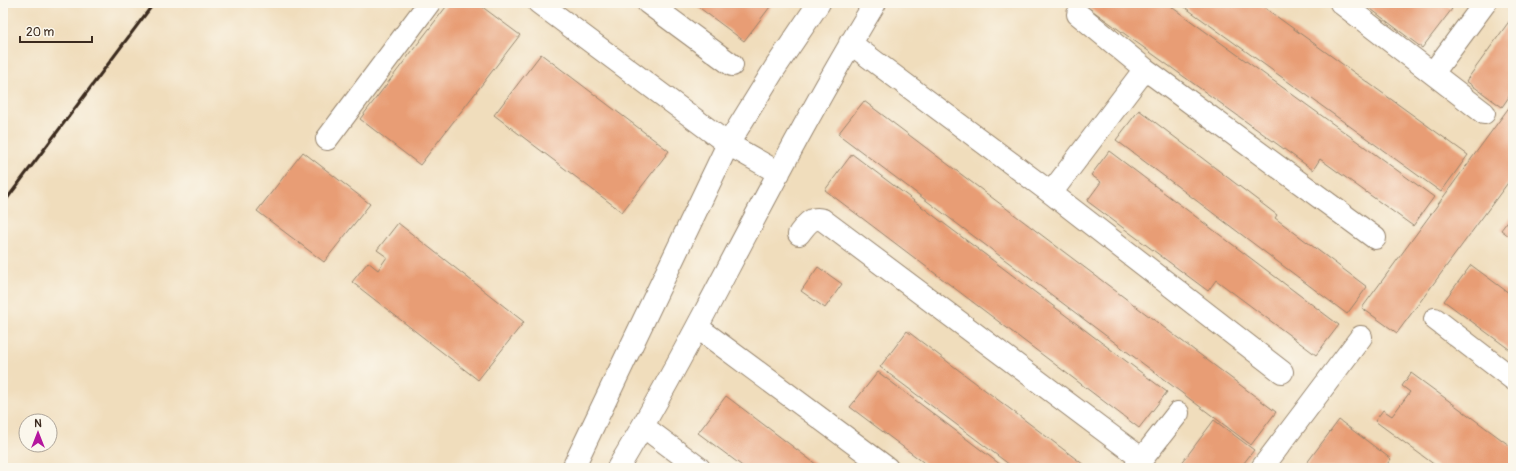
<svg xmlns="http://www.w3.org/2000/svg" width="1516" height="471" font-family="Pangolin,sans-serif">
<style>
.building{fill:#e89d75}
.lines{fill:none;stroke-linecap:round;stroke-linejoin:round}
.minor-casing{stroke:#96846d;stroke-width:24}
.minor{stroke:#fff;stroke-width:22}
.rail{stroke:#3b2a1e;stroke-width:3}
</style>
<rect width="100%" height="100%" fill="#fbf7ec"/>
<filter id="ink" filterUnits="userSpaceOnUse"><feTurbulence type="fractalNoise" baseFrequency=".025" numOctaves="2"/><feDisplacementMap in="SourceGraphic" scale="8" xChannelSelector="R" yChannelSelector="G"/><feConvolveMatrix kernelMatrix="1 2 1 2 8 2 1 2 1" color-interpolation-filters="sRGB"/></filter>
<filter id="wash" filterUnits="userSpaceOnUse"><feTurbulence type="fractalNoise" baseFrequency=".012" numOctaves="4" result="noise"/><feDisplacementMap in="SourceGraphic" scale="16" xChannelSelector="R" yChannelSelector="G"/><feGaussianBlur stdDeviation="0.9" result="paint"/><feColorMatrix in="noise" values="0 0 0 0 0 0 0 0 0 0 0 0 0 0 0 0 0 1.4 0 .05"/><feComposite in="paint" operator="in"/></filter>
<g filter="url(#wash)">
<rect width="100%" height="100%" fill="#f0ddbc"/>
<g id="blocks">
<path class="building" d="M449 3H477L520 35 420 165 360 119Z
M693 3H773L744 41Z
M1082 3H1166L1434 197 1413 226 1320 159 1313 170Z
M1179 3H1258L1468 155 1441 192Z
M1363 3H1444L1452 9 1422 48Z
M1513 16V91L1502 107 1466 81Z
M541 54 669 151 622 212 494 115Z
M864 101 1276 412 1251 445 838 134Z
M1513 102V176L1397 333 1362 308Z
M1139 110 1277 215 1275 218 1367 287 1347 314 1116 140Z
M1109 151 1339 325 1316 355 1216 280 1208 291 1087 201 1101 182 1091 175Z
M303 152 370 204 324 262 257 211Z
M852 154 1167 392 1139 428 825 190Z
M1513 214V239L1501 230Z
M398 223 524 322 478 380 352 282 368 262 378 270 387 257 377 250Z
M1471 265 1513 296V352L1444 301Z
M818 267 842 284 825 308 801 291Z
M907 331 1088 468H1014L880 367Z
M878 372 1005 468H931L850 407Z
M1411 373 1513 448V463L1509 468H1439L1375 421 1383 410 1392 416 1410 392 1402 386Z
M726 396 821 468H745L698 433Z
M1214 420 1254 450 1240 468H1178Z
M1339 420 1391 459 1384 468H1303Z"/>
</g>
</g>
<g filter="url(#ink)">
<use href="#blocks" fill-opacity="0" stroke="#96846d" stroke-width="1"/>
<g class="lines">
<g class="minor-casing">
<path id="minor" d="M539 3 728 144 779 173
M648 3 732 65
M1341 3 1484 113
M1078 14 1145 69 1375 238
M850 43 1051 193 1282 372
M1433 73 1485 3
M327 139 429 3
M1051 193 1145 69
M799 234C806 225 811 216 823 220L1142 459
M1435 319 1513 379
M697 327 887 468
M644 427 699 468
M573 468 728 144 775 68 819 3
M618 468C649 417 677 365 705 312 760 208 814 103 875 3
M1135 468 1178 413
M1262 468 1361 337"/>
</g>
<use href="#minor" class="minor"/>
<path class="rail" d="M3 204 154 3"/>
</g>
</g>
<rect width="1516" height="471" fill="none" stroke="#fbf7ec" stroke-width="16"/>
<g transform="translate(38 433)"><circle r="19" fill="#fbf7ec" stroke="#aea59a"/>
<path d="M0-3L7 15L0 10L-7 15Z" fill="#b5179e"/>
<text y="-6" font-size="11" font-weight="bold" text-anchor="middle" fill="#3b2a1e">N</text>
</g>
<path d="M20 36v6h72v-6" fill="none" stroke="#3b2a1e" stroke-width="2"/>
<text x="26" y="36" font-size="12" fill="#3b2a1e" stroke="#fbf7ec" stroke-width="3" paint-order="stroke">20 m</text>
</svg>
